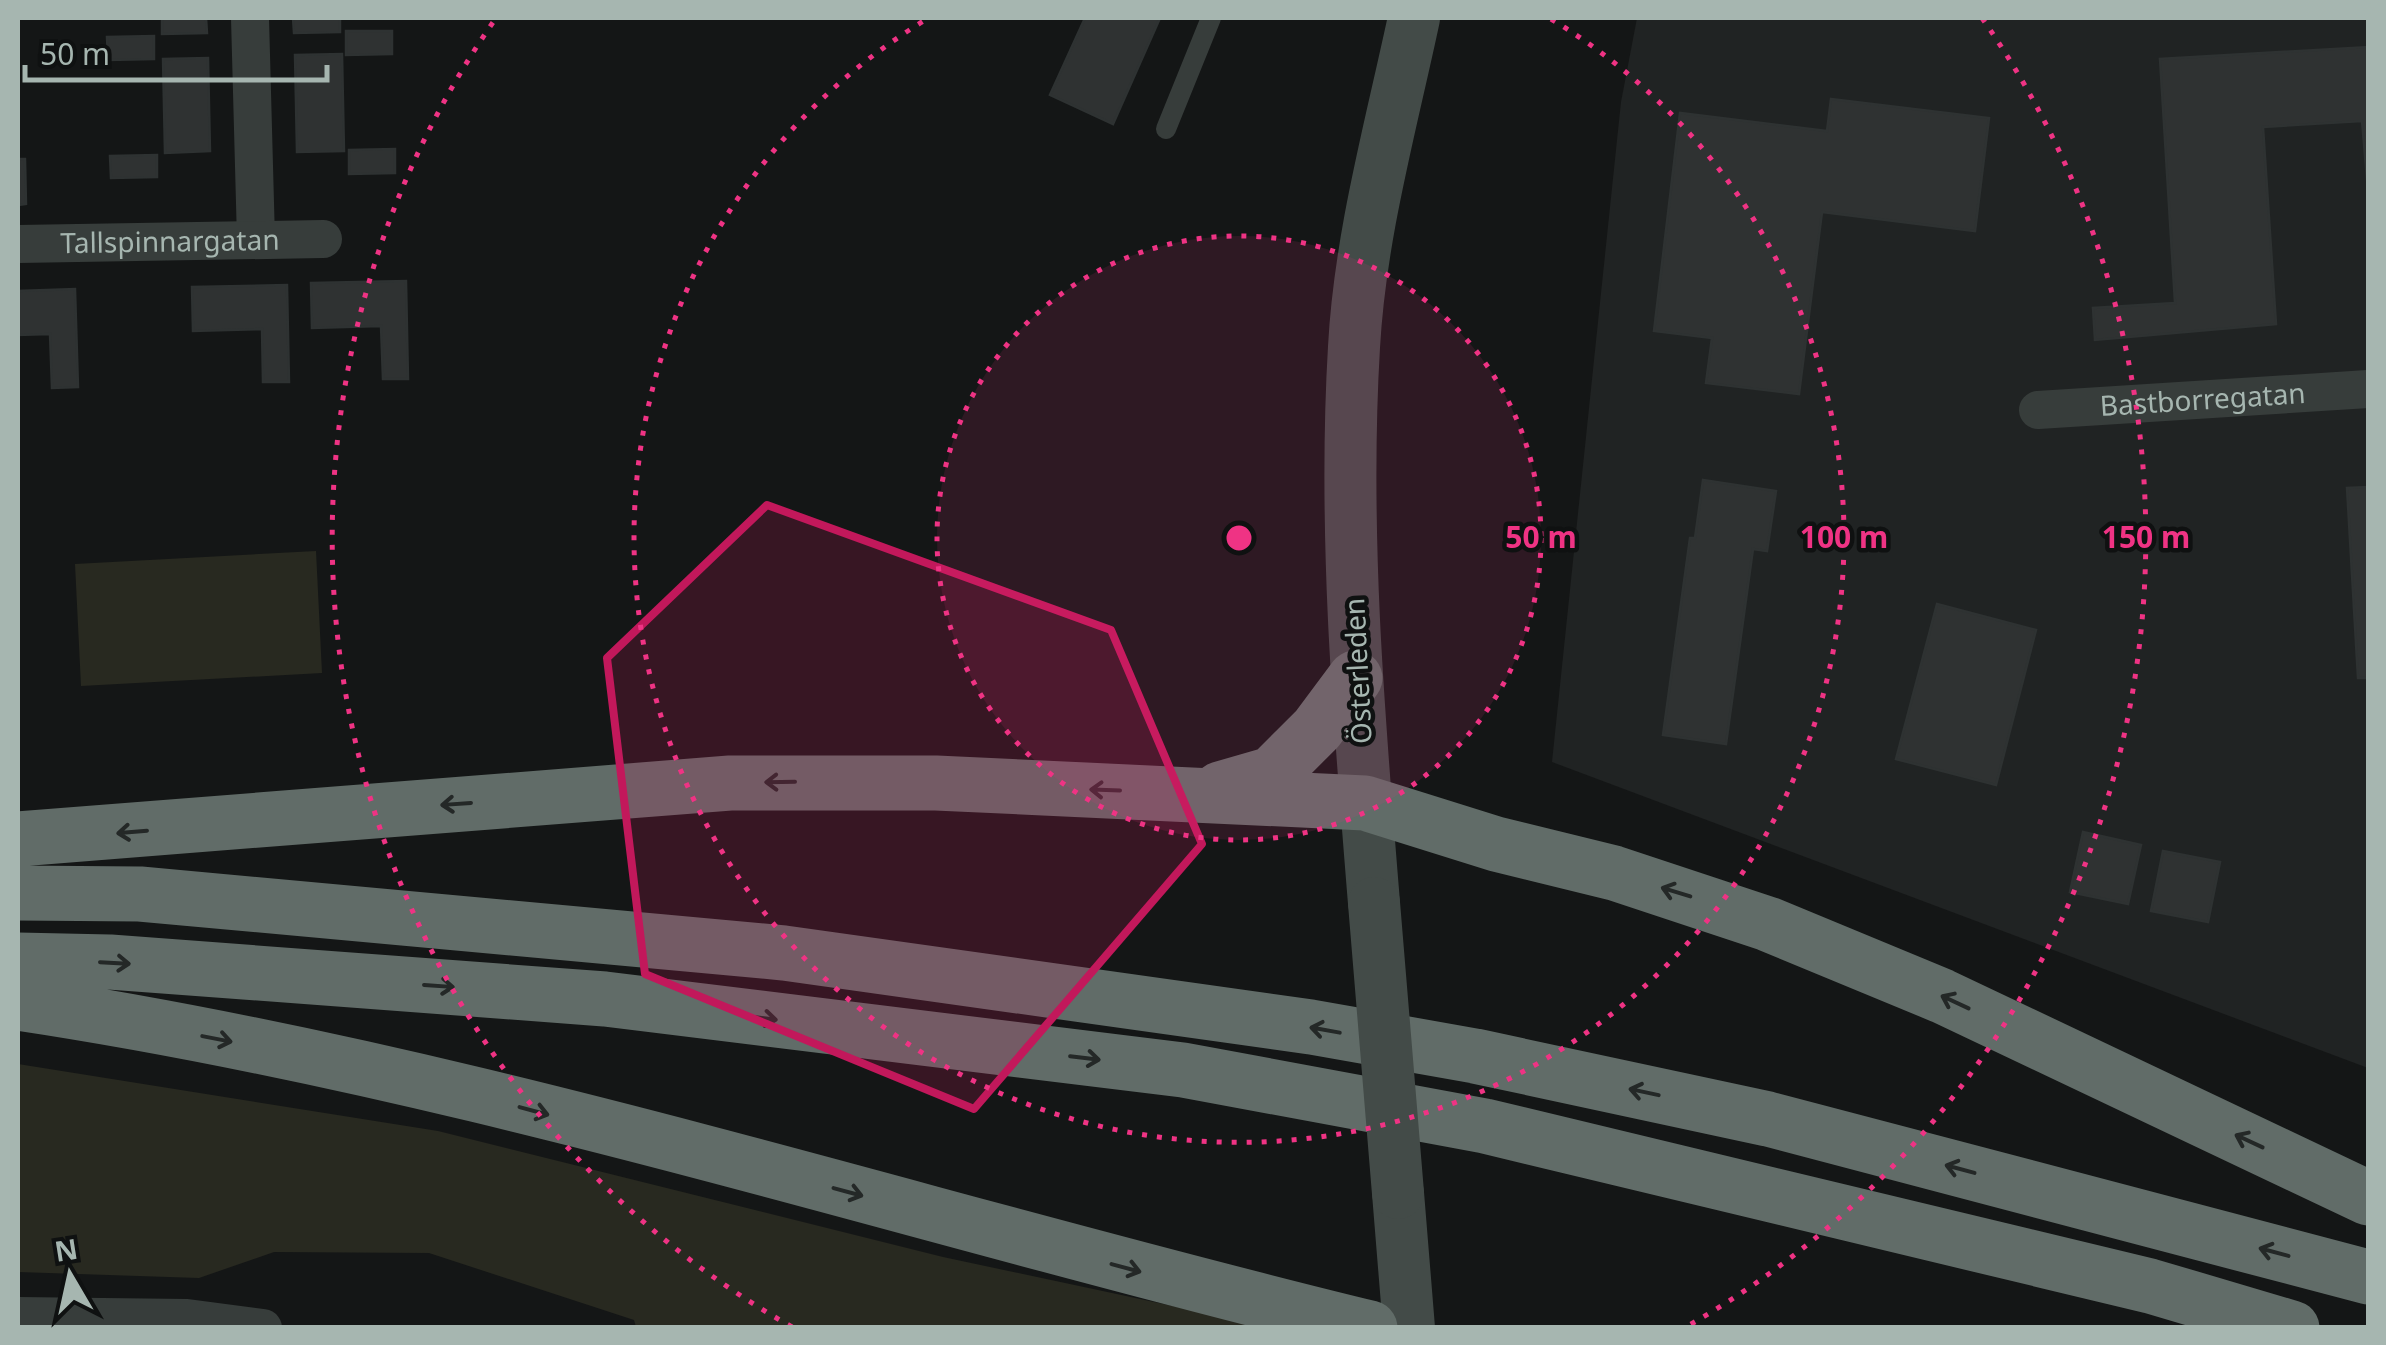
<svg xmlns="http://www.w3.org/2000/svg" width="2386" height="1345" font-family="'Noto Sans',sans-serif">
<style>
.built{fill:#202323}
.green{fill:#282920}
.building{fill:#2f3232;stroke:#2e3232;stroke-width:2.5}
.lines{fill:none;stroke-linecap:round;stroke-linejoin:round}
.lane{stroke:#373d3b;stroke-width:20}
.street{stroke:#373d3b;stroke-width:38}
.secondary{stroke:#434b48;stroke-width:52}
.highway{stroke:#616c68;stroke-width:55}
.secondary-bridge{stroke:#434b48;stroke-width:52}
.oneway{stroke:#242827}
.marked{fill:#c2185b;fill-opacity:0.2;stroke:#c2185b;stroke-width:8;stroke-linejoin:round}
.ring{fill:none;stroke:#ef3384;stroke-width:5;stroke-dasharray:5 10}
.labels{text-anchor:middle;stroke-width:9;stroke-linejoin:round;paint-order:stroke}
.street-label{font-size:28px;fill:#a6b6b0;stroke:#0f1111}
.centre{fill:#ef3384;stroke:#0f1111;stroke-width:5}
.ring-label{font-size:30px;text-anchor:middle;font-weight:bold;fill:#ef3384;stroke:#0f1111;stroke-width:9;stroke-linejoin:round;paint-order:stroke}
</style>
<rect width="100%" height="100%" fill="#141616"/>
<path class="built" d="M1637 18H2368V1068L1552 762 1621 102Z"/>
<path class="green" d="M316 551 322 673 81 686 75 564Z
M18 1064 438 1131 943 1257 1229 1318 1254 1327H636L634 1320 429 1253 274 1252 199 1278 18 1272Z"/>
<path class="building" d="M162 18H206L207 33 162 34Z
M293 18H340V32L294 33Z
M1085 18H1160L1113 124 1050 95Z
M346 31H392V54L346 55Z
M154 36V59L108 60 107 37Z
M2368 47V191L2362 121 2263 127 2276 324 2095 340 2093 308 2175 303 2160 59Z
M342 54 344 151 297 152 295 55Z
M208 58 210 151 165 153 163 59Z
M1831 99 1989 118 1975 231 1822 212 1799 394 1706 383 1712 338 1654 331 1680 113 1827 131Z
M395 149V173L349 174V150Z
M157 155V177L111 178 110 156Z
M18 159H25L26 204 18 205Z
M406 281 408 379H383L381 326 312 328 311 283Z
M287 285 289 382H263L262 329 193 331 192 287Z
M75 289 78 387 52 388 50 334 18 335V291Z
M1703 480 1776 491 1767 551 1753 549 1726 744 1663 735 1690 538H1695Z
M2368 487V678H2358L2347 488Z
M1937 604 2036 630 1996 785 1896 759Z
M2083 832 2141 845 2128 904 2070 892Z
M2163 851 2220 862 2208 922 2151 911Z"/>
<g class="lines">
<path class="lane" d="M1166 129 1211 18"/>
<g class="street">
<path d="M250 18 256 240"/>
<path id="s1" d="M18 244 323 239"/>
<path id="s2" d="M2038 410 2368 389"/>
<path d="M18 1316 187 1318 263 1328"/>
</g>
<path class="secondary" d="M1374 903C1359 719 1343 532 1354 347 1360 236 1391 126 1414 18
M1398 1193 1409 1328"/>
<path class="highway" d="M1220 789 1272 774 1317 729 1355 678
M18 839 730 783H936L1365 803 1496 844 1614 873 1768 924 1942 996 2368 1198
M18 893 140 894 784 953 1311 1027 1475 1056 1768 1119 2368 1277
M18 960 110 962 605 999 1183 1070 1485 1126 2150 1286 2292 1328
M18 1003C476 1072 920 1219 1370 1328"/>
<path class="secondary-bridge" d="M1374 903 1398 1193"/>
</g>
<defs><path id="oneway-shaft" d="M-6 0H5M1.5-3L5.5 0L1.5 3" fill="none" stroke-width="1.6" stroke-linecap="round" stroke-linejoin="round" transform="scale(2.5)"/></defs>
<g class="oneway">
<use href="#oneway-shaft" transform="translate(780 782) rotate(179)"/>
<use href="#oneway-shaft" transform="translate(1105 790) rotate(-178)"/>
<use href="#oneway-shaft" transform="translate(456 804) rotate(176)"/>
<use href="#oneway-shaft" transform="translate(132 832) rotate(175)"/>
<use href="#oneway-shaft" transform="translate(1676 892) rotate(-163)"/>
<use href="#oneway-shaft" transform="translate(115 963) rotate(3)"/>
<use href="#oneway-shaft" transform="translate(439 986) rotate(4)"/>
<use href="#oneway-shaft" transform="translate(1955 1002) rotate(-155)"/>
<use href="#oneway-shaft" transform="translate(762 1018) rotate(7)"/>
<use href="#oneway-shaft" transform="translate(1325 1030) rotate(-170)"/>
<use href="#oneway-shaft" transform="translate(217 1039) rotate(11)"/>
<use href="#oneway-shaft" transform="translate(1085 1058) rotate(7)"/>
<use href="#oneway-shaft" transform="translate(1644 1092) rotate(-168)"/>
<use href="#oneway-shaft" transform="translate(534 1111) rotate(15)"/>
<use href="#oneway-shaft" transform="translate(2249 1141) rotate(-155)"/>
<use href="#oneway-shaft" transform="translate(1960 1169) rotate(-165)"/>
<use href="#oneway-shaft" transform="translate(848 1192) rotate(15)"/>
<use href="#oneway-shaft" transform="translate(2274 1252) rotate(-165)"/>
<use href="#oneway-shaft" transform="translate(1126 1268) rotate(15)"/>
</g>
<path class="marked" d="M767 505 1111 630 1202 844 974 1109 645 974 607 658Z"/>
<circle cx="1239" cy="538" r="302" fill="#ef3384" fill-opacity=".12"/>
<g class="ring">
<circle cx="1239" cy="538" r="302"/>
<path d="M1551 19A605 605 0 1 1 927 19"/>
<path d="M792 1327A907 907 0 0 1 496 18M1982 18A907 907 0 0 1 1686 1327"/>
</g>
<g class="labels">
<g class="street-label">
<text dy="10" stroke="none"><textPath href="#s1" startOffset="152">Tallspinnargatan</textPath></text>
<text dy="10" stroke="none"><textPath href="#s2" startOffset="165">Bastborregatan</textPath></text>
<text transform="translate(1358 671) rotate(-93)" y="10">Österleden</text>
</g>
</g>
<circle cx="1239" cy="538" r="15" class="centre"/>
<g class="ring-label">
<text x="1541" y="548">50 m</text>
<text x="1844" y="548">100 m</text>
<text x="2146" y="548">150 m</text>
</g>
<rect width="2386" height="1345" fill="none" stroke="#a6b6b0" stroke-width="40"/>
<g transform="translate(70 1275) rotate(351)" stroke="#0f1111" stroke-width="8" paint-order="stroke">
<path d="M0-8L18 38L0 25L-18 38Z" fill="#a6b6b0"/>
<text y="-15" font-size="28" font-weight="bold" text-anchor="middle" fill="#a6b6b0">N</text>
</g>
<path d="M25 65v15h302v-15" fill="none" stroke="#a6b6b0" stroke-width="5"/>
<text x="40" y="65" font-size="30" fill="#a6b6b0" stroke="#0f1111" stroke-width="8" paint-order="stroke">50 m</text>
</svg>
